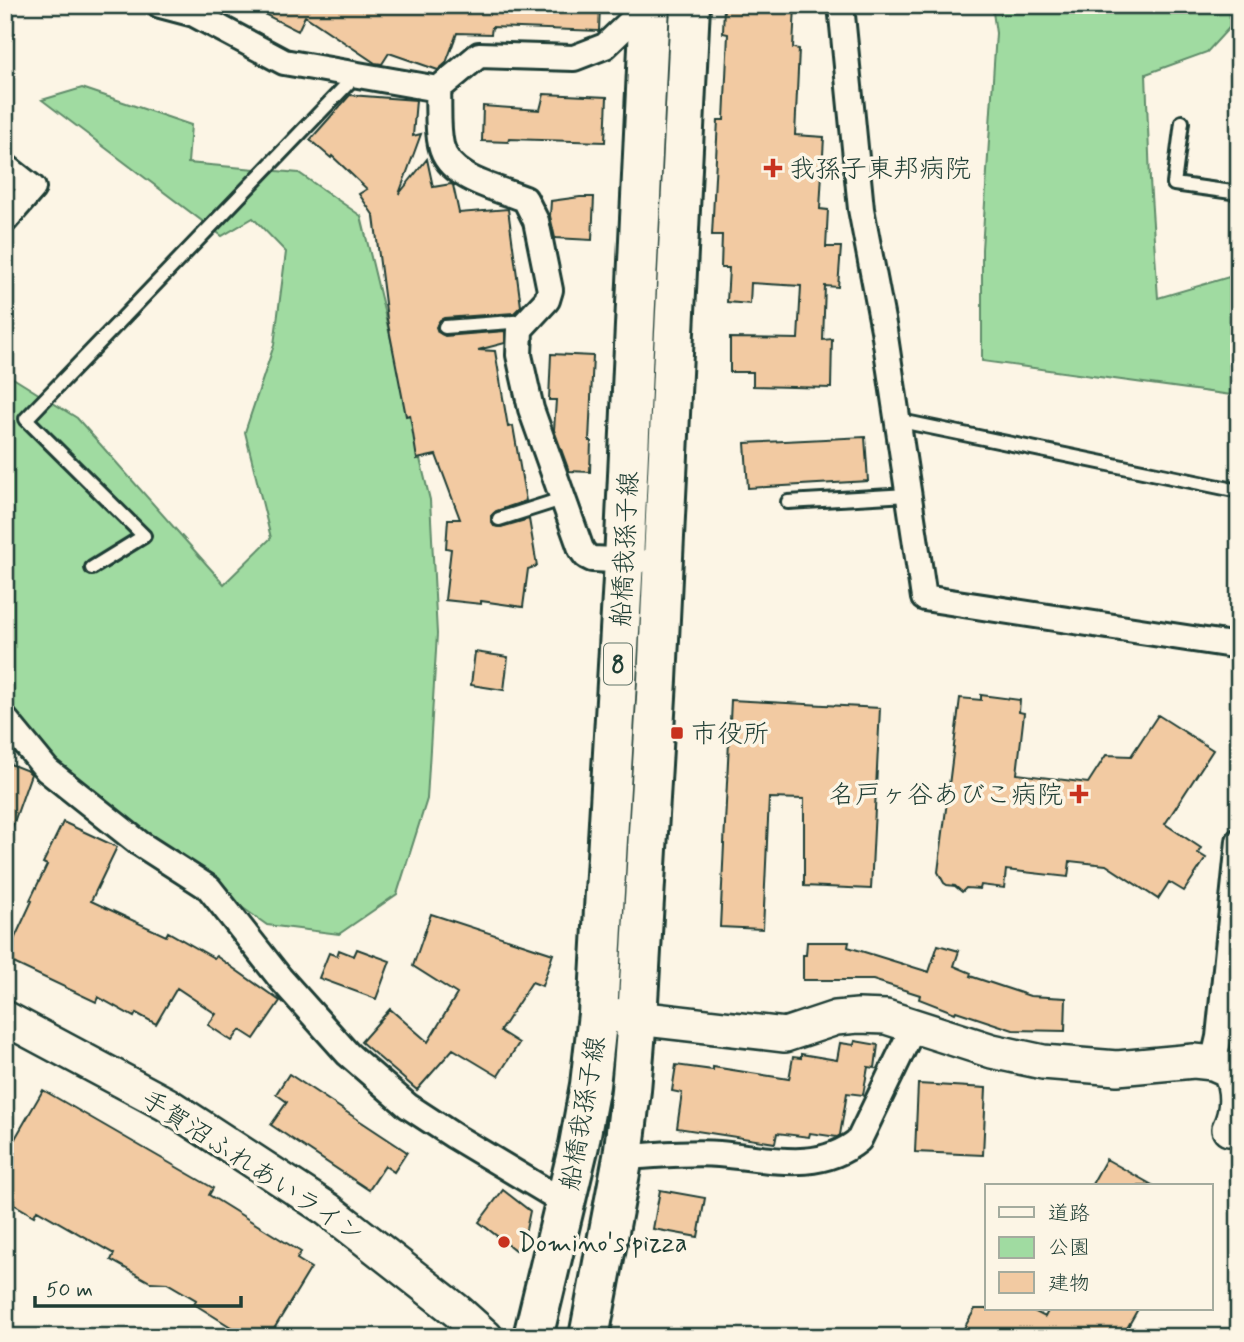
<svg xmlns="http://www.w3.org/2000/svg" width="1244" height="1342" font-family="Mynerve,'Klee One',sans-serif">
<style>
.green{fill:#a0dba1;stroke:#608c6a;stroke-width:2}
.building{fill:#f2caa2;stroke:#1f3d34;stroke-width:2}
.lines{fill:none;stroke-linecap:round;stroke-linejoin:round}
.lane-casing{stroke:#1f3d34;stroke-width:18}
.street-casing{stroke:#1f3d34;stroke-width:30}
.secondary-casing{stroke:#1f3d34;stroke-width:38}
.primary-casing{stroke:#1f3d34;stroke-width:44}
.lane{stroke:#fcf5e5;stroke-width:12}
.street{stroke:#fcf5e5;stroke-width:24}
.secondary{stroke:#fcf5e5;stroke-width:33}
.primary{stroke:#fcf5e5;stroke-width:38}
.poi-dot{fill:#c8321e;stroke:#fcf5e5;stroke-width:2.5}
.labels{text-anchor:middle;stroke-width:7;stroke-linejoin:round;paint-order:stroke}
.shield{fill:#fcf5e5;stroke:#617469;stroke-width:2}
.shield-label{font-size:24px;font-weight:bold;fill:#1f3d34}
.poi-label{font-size:26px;fill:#1f3d34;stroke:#fcf5e5;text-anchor:start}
.street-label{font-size:26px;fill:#1f3d34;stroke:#fcf5e5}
</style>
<rect width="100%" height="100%" fill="#fcf5e5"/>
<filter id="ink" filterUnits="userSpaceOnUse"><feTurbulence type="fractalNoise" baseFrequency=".0143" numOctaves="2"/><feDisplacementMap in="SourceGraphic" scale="14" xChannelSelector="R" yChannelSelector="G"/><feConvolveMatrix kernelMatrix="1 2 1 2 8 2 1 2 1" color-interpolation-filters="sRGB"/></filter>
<g filter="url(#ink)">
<path class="green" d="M992 5H1239V17L1207 52 1146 74 1150 180 1158 298 1239 274V396L982 361V249L996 33Z
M82 88 191 125 188 163 299 173 361 216 430 500 437 634 427 799 397 894 339 934 267 925 5 739V373L77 418 224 584 271 538 245 432 274 345 286 252 253 218 222 236 42 100Z"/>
<path class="building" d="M246 5H600L599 31 492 27 491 34 457 33 446 63 438 70 389 53 382 64 375 63 305 16 298 31Z
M724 5H795L793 48 799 49 795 135 824 137 820 209 828 210 826 247H841L838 287 825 286 823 340 832 339 831 388 753 386V372H730V338L798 339 801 286 751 283 750 304 727 302 729 268H721L722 235H712L718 120H724L728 34 723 33Z
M544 94 607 97 605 142 509 139 508 142 482 141 483 106 540 110Z
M350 95 416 100 413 136 421 134 399 194 427 159 433 187 451 184 453 185 459 213 508 209 521 306 514 313 444 318 440 320 436 327 438 332 445 336 505 331V343L478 350 495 351 508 427 513 426 526 501 496 511 491 516V521L494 526 501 527 529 519 537 566 528 569 523 607 481 601V604L445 600 451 549 446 548 448 519H460L436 455 417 459 410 415 406 416 387 319 374 216 359 194 367 189 332 156 331 158 310 140Z
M580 197H594L592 240 555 238 550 216 551 201Z
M551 354 593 356 589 441H591L590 472 569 471 554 430 556 400H549Z
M865 437 868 481 748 488 745 443Z
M475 652 508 657 504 690 471 685Z
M981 695 1020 700 1019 712 1024 713 1017 774 1088 783 1106 755 1131 756 1158 715 1213 750 1165 824 1201 848 1198 853 1206 858 1184 891 1169 882 1158 899 1106 865 1070 861 1068 877 1006 870 1004 888 981 885 980 889 966 888 962 892 955 886 947 885 944 883 938 872 960 698 981 700Z
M731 700 880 708 871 889 804 886V799L769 798 763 929 720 927Z
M5 762 28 771 31 774 8 839H5Z
M63 822 117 847 91 901 166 936 168 932 214 958 216 956 280 1001 254 1039 240 1030 232 1041 208 1025 216 1014 177 988 156 1024 136 1013 134 1017 98 997 96 1002 5 959 32 901 30 900 47 865 43 863Z
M431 914 553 954 542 986 532 982 500 1031 519 1043 498 1076 453 1049 417 1090 361 1042 390 1009 428 1042 457 994 413 966Z
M807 942H849L848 947 929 972 938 945 959 951 954 966 971 973 970 976 1030 996 1066 998 1065 1031 1013 1030 956 1011 955 1013 919 999 920 995 873 980H803V955H806Z
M357 949 390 961 376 999 319 978 329 953 337 956 339 950 354 956Z
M855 1041 878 1045 875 1068 868 1067 863 1095 847 1093 840 1135 837 1137 810 1133 809 1137 777 1133 775 1143 677 1128 682 1093 672 1091 676 1065 713 1070V1067L789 1079 793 1057 801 1058V1054L837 1060 840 1043 854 1045Z
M289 1074 407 1152 394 1172 385 1166 369 1190 271 1125 287 1102 276 1094Z
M918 1084 986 1088 983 1155 915 1152Z
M43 1090 213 1188 209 1195 301 1252 297 1259 311 1268 269 1337H247L194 1304 196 1300 167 1283 150 1282 111 1260 114 1254 37 1210 34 1216 5 1199V1156Z
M1106 1159 1154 1186H1091Z
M503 1190 530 1211 524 1239 515 1250 479 1222Z
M660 1190 705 1198 698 1237 653 1229Z
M975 1309H1030L1045 1317 1049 1309H1138L1122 1337H959Z"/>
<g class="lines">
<g class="lane-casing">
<path id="lane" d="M1182 122 1174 184 1239 193
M445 327 526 321
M896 420 1239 491
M788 502 908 495
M499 519 562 499
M92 568 144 536 26 419 356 75"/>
</g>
<g class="street-casing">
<path id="street" d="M160 5 194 14 284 62 438 89C439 108 437 127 441 145 448 179 497 188 525 199L536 221 550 290 547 300 520 329 519 355 531 409 581 549 586 556 592 559 638 561
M841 5 861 209 884 330 924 598 1239 646
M438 89 479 55 574 58 605 46 648 5
M5 166 33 188 5 220
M5 719 47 770 139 843 209 888 280 978 348 1054 408 1106 454 1136 566 1203
M1213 1063 1219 1037 1239 841
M623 1157C654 1156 688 1151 719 1154 767 1158 818 1174 859 1140L914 1026"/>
</g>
<g class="secondary-casing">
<path id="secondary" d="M611 1015 785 1035 836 1018 858 1016 886 1017 992 1051 1043 1062 1117 1068 1194 1061 1213 1063 1229 1070C1238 1088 1238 1111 1229 1129
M5 1018 166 1104 327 1209 457 1311 486 1337"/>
</g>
<g class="primary-casing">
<path id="primary" d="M533 1337 579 1145 590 1085 598 1014 624 561 650 5
M589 1337 623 1157 631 1090 637 1018 657 680 690 5"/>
</g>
<use href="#lane" class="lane"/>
<use href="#street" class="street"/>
<use href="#secondary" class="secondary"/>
<use href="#primary" class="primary"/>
</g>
</g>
<g class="poi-dot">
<path d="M769.5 157.5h7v7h7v7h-7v7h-7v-7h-7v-7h7z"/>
<rect x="670" y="726" width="14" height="14" rx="3.5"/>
<path d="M1075.5 783.5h7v7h7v7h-7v7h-7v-7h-7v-7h7z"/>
<circle cx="504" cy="1242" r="7"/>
</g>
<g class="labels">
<rect class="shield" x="604" y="643.5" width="28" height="41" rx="5"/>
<g class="shield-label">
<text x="618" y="672">8</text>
</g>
<g class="poi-label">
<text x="789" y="177">我孫子東邦病院</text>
<text x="691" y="742">市役所</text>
<text x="1063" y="803" text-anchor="end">名戸ヶ谷あびこ病院</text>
<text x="518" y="1251">Domino's pizza</text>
</g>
<g class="street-label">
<text transform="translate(624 549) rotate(-87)" y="9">船橋我孫子線</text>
<text transform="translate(582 1113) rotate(-80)" y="9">船橋我孫子線</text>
<text transform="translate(253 1166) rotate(33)" y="9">手賀沼ふれあいライン</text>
</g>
</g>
<rect width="1244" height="1342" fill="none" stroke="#fcf5e5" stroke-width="28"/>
<rect x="14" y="14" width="1216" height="1314" fill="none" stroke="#1f3d34" stroke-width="2.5" filter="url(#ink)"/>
<rect x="985" y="1184" width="228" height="126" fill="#fcf5e5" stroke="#a4ab9e" stroke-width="2"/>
<rect x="999" y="1207" width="35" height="10" fill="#fcf5e5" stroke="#a4ab9e" stroke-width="2"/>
<text x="1048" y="1220" font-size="21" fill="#1f3d34">道路</text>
<rect x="999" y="1237" width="35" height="21" fill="#a0dba1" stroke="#a4ab9e" stroke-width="2"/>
<text x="1048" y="1254" font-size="21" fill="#1f3d34">公園</text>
<rect x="999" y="1272" width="35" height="21" fill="#f2caa2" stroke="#a4ab9e" stroke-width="2"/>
<text x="1048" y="1290" font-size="21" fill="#1f3d34">建物</text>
<path d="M35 1296v10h206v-10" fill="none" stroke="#1f3d34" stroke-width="3.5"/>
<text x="46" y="1296" font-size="21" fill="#1f3d34" stroke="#fcf5e5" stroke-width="5" paint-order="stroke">50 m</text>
</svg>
